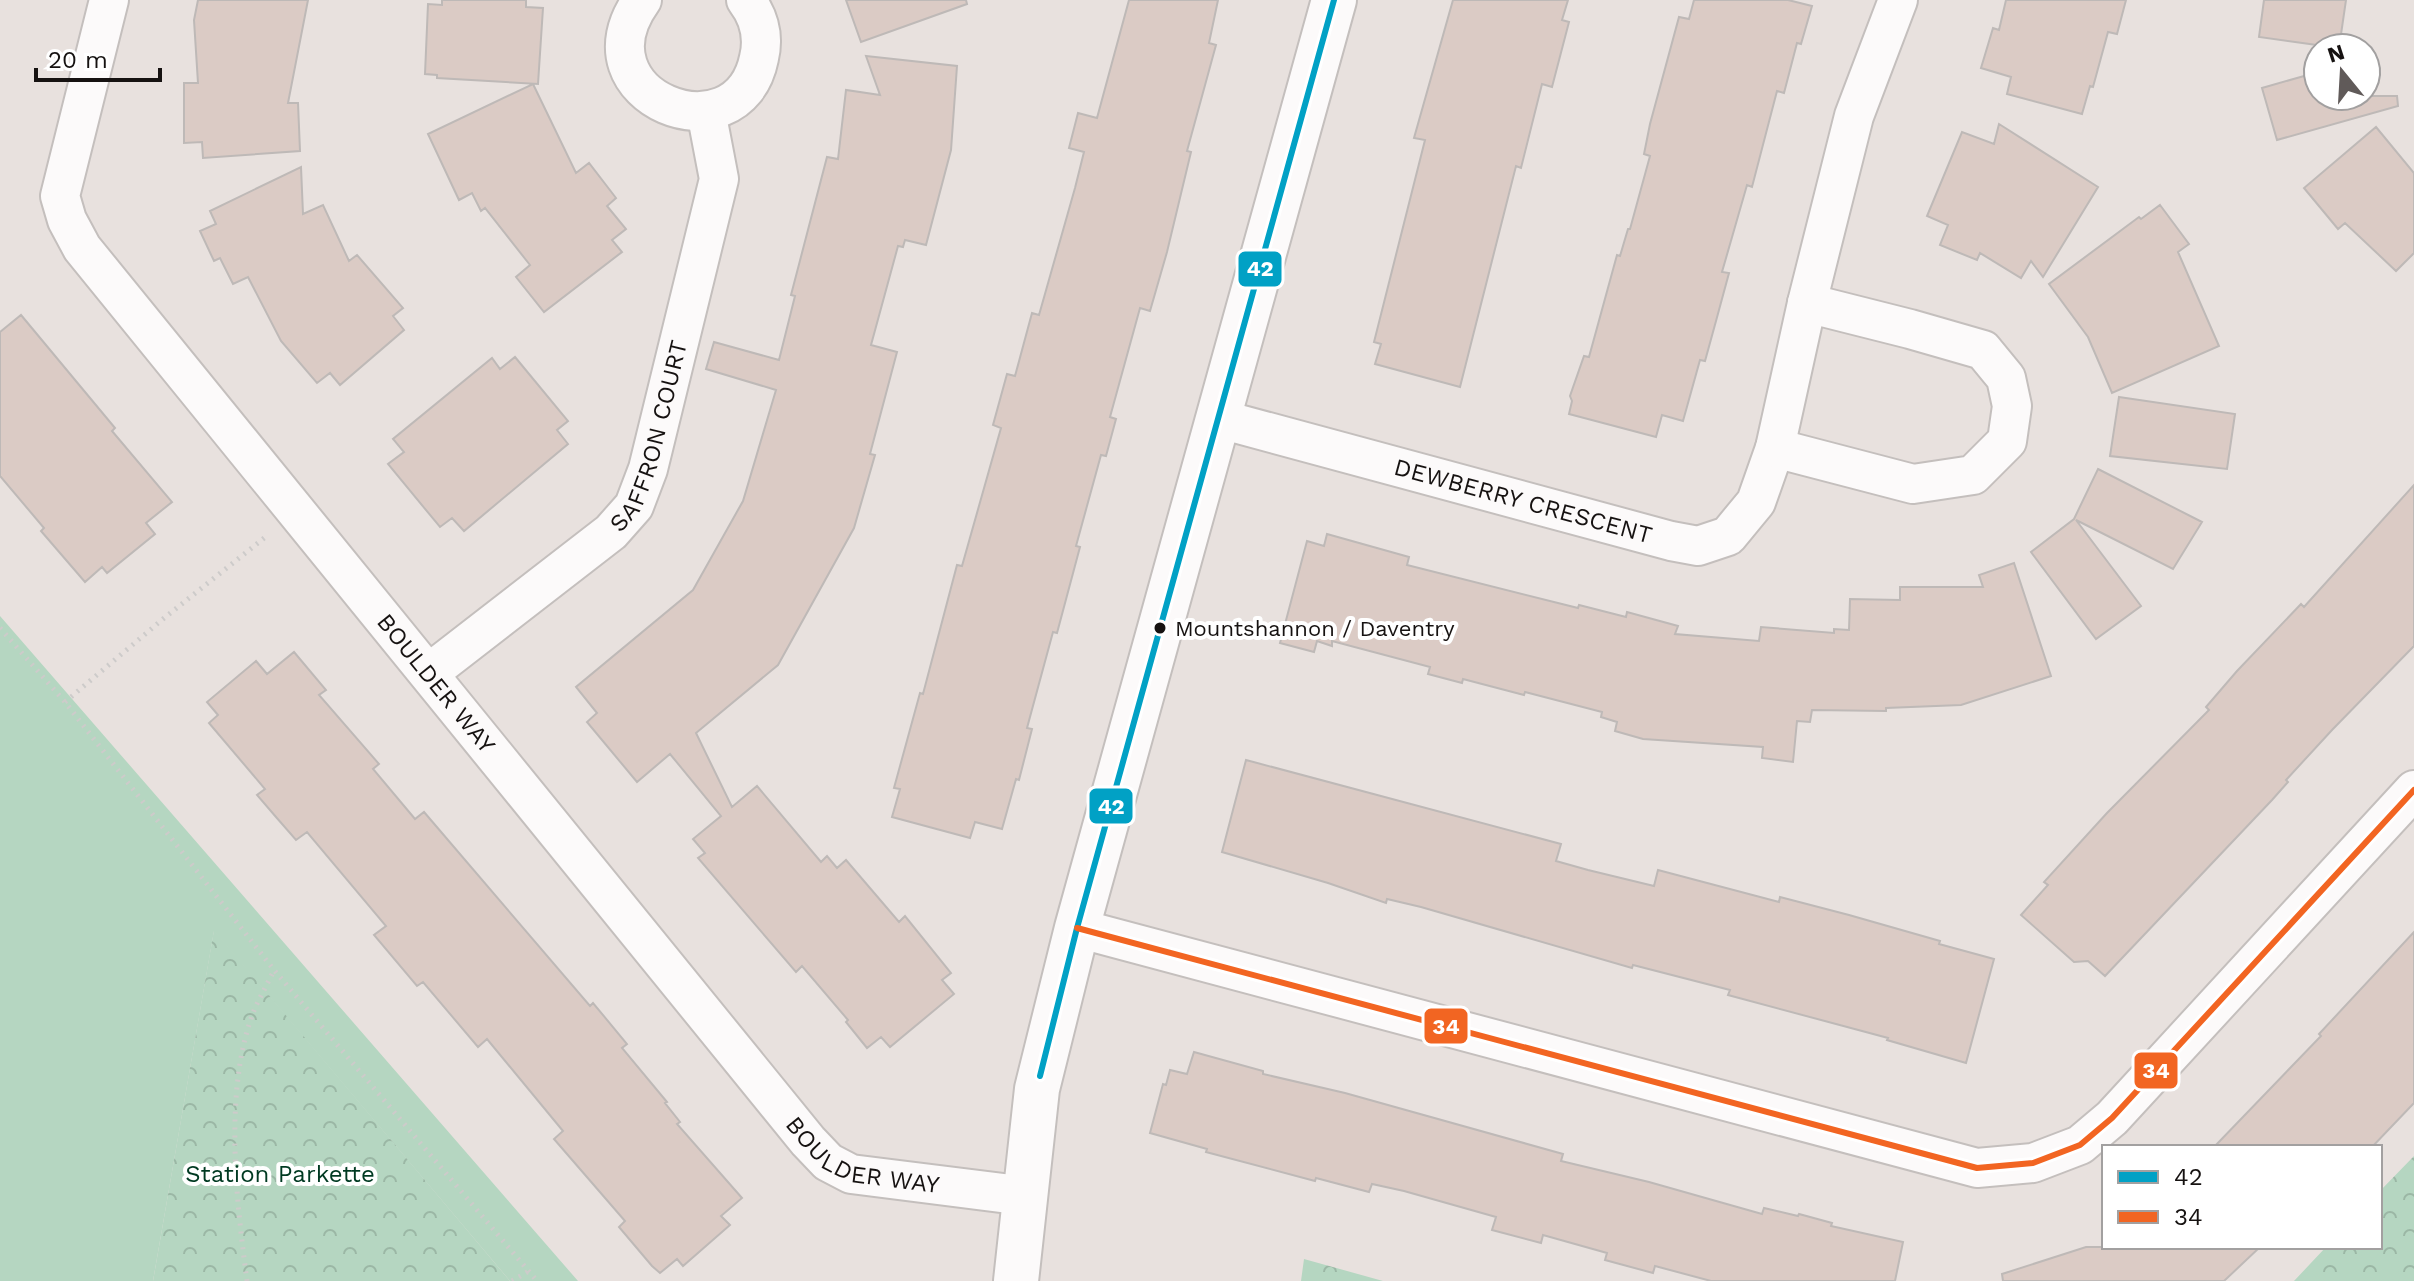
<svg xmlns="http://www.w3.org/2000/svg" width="2414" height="1281" font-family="'Work Sans',sans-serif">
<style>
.grass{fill:#b5d6c1}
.park{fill:url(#park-crowns)}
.building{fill:#dbcbc5;stroke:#beb9b7;stroke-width:2}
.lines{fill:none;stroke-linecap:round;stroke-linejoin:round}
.street-casing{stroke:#c4bfbd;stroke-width:42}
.secondary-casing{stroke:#c4bfbd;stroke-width:48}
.path{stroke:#cdcbca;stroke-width:5;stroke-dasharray:2 6;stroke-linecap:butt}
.street{stroke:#fcfafa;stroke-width:38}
.secondary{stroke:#fcfafa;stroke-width:44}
.bus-1-casing{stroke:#fff;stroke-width:12}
.bus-2-casing{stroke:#fff;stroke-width:12}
.bus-1{stroke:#01a1c5;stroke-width:6}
.bus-2{stroke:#f26522;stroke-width:6}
.bus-dot{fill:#161211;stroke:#fff;stroke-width:3}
.labels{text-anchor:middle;stroke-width:8;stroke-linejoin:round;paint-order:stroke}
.bus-label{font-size:22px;fill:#161211;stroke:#fff;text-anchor:start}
.street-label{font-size:24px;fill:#161211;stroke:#fff}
.park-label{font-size:24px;fill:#003a22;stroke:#fff}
.line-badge{stroke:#fff;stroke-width:3}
.badge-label{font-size:22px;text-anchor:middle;font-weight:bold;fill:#fff}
</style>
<defs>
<pattern id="park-crowns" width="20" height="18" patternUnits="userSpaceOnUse" patternTransform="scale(2)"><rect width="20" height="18" fill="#b5d6c1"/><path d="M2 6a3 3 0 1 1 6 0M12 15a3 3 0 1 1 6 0" fill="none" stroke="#9bb7a5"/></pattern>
</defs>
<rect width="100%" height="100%" fill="#e8e1de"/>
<path class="grass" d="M0 616 578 1281H510L214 931 153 1281H0Z"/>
<path class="park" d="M214 930 510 1281H153Z
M2414 1156V1281H2294L2326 1247H2380V1191Z
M1304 1259 1383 1281H1301Z"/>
<path class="building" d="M198 0H308L288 103H298L300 151 203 158 202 142 184 143V83H198L194 20Z
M442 0H526V7L543 8 538 84 437 78V75L425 74 428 4 442 5Z
M846 0H966L967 4 861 42Z
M1129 0H1218L1209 43 1216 45 1187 151 1191 152 1167 252 1150 311 1140 308 1110 417 1116 419 1106 456 1101 455 1076 546 1080 547 1057 633 1053 632 1027 728 1032 729 1019 780 1016 779 1002 829 975 822 970 838 892 817 900 789 894 788 920 693 923 694 957 565 962 566 1001 428 993 425 1007 374 1015 376 1032 313 1039 315 1075 188 1084 152 1069 148 1078 113 1097 118Z
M1453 0H1568L1562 20 1569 22 1552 87 1542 84 1521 168 1516 166 1460 387 1375 364 1381 344 1374 342 1425 140 1414 138Z
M1694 0H1788L1812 6 1801 44 1797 43 1784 93 1777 91 1752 187 1747 185 1722 272 1729 273 1716 321 1705 361 1700 360 1683 421 1662 415 1656 437 1569 414 1572 401 1570 396 1584 356 1589 357 1617 255 1620 256 1628 229H1630L1650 156 1644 154 1650 124 1679 17 1689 19Z
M2006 0H2126L2117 34 2108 32 2093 87 2090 86 2082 114 2007 94 2011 77 1981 68 1993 28 1999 30Z
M2264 0H2346L2339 48 2259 37Z
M866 56 957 66 951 150 926 245 905 240 903 247 898 246 871 345 897 352 870 454 875 455 854 528 778 665 696 733 732 807 757 786 821 862 827 856 837 868 846 860 899 922 905 916 951 973 942 980 954 994 890 1047 881 1037 867 1048 846 1022 848 1020 802 966 796 972 698 858 705 853 693 839 721 816 670 754 637 782 587 722 597 713 576 687 693 590 743 501 776 390 706 369 714 342 779 360 795 296 791 295 827 157 838 159 846 90 880 95Z
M2318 72V96H2397L2398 106 2277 140 2262 88Z
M533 84 576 173 589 163 616 198 607 206 626 229 612 240 622 252 544 312 516 277 530 265 485 208 481 211 472 193 459 200 428 134Z
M1999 124 2098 187 2043 277 2031 261 2021 278 1980 253 1977 260 1940 245 1948 225 1927 216 1962 132 1994 144Z
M2376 127 2414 173V253L2396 271 2345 223 2338 229 2304 188Z
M301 167 303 214 323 205 349 261 357 255 403 308 393 316 404 330 340 385 330 373 317 383 281 341 248 277 233 284 220 258 214 261 200 231 216 224 210 211Z
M2160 205 2189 244 2178 252 2219 346 2112 393 2088 337 2049 284 2139 217 2141 219Z
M21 315 115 428 112 431 172 502 146 523 155 534 107 573 102 567 85 582 41 531 44 528 0 476V332Z
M515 357 568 421 557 430 568 444 464 531 452 518 440 527 388 464 404 452 393 439 492 358 500 369Z
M2119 397 2235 414 2227 469 2110 456Z
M2098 469 2202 522 2173 569 2076 520 2141 606 2096 639 2031 552 2074 519Z
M2414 485V646L2332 730 2286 780 2288 782 2272 800 2105 976 2088 961 2074 962 2021 915 2048 885 2044 882 2107 813 2209 710 2206 707 2237 671 2301 604 2304 607Z
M1327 534 1409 557 1407 565 1578 608 1579 605 1626 617 1627 612 1678 626 1675 634 1759 641 1761 627 1834 633V629L1849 630 1850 599 1900 600V587H1983L1979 575 2014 563 2051 676 1961 705 1886 708V711L1812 710 1810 722 1797 721 1793 762 1762 758 1763 747 1643 739 1615 731 1617 722 1601 717 1602 712 1525 692 1524 695 1463 679 1462 683 1428 674 1430 667 1332 641V646L1317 641 1314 652 1280 643 1307 541 1324 546Z
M294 652 326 690 319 695 379 764 373 769 415 819 424 812 590 1006 593 1003 627 1044 622 1048 667 1102 665 1103 680 1122 677 1124 742 1198 721 1216 730 1225 683 1266 677 1259 660 1273 652 1266 619 1227 625 1221 554 1139 563 1131 487 1039 478 1047 423 982 417 986 374 935 386 926 307 832 296 840 276 817 257 795 265 789 209 723 218 715 207 702 256 661 267 674Z
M1246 760 1561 844 1556 861 1588 870 1654 886 1658 870 1779 902 1780 897 1849 915 1940 941 1939 944 1994 959 1966 1063 1887 1040 1888 1038 1728 995 1730 990 1633 965 1632 968 1421 907 1387 899 1386 903 1328 883 1222 852Z
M2414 932V1103L2372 1147H2214L2321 1036 2319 1034Z
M1194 1052 1263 1071V1074L1345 1093 1563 1154 1561 1161 1649 1182 1762 1214 1764 1208 1798 1216 1799 1214 1832 1223 1831 1226 1903 1242 1895 1281H1711L1655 1266 1653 1273 1605 1260 1607 1253 1543 1235 1541 1243 1492 1230 1496 1217 1404 1191 1372 1184 1369 1192 1316 1178 1315 1181 1206 1152 1207 1149 1150 1133 1163 1084 1166 1085 1170 1070 1187 1074Z
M2086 1247H2260L2224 1281H2003L2002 1274Z"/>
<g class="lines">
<g class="street-casing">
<g id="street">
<path id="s1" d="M109 0 60 196 67 220 82 248 808 1141 828 1162 851 1174 1026 1196"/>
<path d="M642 0C572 97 738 162 759 58 764 37 759 17 746 0"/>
<path id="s2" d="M1220 419 1671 541 1698 546 1728 536 1756 502 1775 448 1807 303 1854 116 1898 0"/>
<path d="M1775 448 1913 484 1973 475 2007 441 2012 406 2006 378 1983 350 1910 329 1807 303"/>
<path id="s3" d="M429 673 611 532 634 506 648 469 719 179 706 111"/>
<path d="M1077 928 1977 1168 2033 1163 2080 1145 2112 1118 2414 790"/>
</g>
</g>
<g class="secondary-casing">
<path id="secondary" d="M1016 1281 1037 1089 1077 928 1334 0"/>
</g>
<path class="path" d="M0 628 65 702 274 970 537 1281
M65 702 163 619 268 535
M247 1281C236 1198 223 1087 255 1008 261 995 268 983 274 970
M512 1281 529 1271"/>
<use href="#street" class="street"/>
<use href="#secondary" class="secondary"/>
<g class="bus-1-casing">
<path id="bus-1" d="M1040 1076 1077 928 1334 0"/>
</g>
<g class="bus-2-casing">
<path id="bus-2" d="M1077 928 1977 1168 2033 1163 2080 1145 2112 1118 2414 790"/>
</g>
<use href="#bus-1" class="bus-1"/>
<use href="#bus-2" class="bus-2"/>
</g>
<circle class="bus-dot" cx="1160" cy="628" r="7"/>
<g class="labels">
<g class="bus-label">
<text x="1175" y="636">Mountshannon / Daventry</text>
</g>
<g class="street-label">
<text dy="8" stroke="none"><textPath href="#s3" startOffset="336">SAFFRON COURT</textPath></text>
<text dy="8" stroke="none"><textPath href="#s2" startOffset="314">DEWBERRY CRESCENT</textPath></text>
<text dy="8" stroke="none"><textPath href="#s1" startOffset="820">BOULDER WAY</textPath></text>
<text dy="8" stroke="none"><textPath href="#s1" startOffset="1468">BOULDER WAY</textPath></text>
</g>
<g class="park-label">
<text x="280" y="1182">Station Parkette</text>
</g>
</g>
<g class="line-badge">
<rect x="1237" y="250" width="46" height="38" rx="8" fill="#01a1c5"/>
<rect x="1088" y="787" width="46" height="38" rx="8" fill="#01a1c5"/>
<rect x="1423" y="1007" width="46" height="38" rx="8" fill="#f26522"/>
<rect x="2133" y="1051" width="46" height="39" rx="8" fill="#f26522"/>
</g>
<g class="badge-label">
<text x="1260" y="276">42</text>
<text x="1111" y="814">42</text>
<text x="1446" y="1034">34</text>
<text x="2156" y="1078">34</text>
</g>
<rect x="2102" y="1145" width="280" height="104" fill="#ffffff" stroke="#a2a0a0" stroke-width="2"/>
<rect x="2118" y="1171" width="40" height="12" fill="#01a1c5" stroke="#a2a0a0" stroke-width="2"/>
<text x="2174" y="1185" font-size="24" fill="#161211">42</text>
<rect x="2118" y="1211" width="40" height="12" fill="#f26522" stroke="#a2a0a0" stroke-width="2"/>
<text x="2174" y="1225" font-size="24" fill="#161211">34</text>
<g transform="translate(2342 72) rotate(342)"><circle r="38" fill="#ffffff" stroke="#a2a0a0" stroke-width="2"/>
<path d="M0-6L14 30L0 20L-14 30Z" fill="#605a59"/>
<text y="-12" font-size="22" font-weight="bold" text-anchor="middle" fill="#161211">N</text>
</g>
<path d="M36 68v12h124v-12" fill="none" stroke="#161211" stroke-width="4"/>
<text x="48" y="68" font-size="24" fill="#161211" stroke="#ffffff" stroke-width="6" paint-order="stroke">20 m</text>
</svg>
